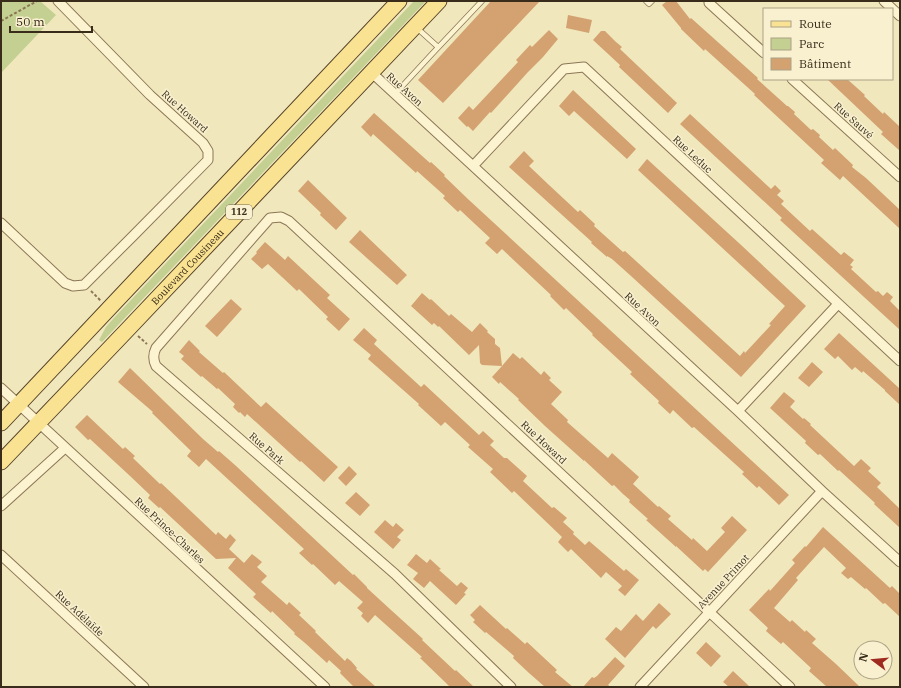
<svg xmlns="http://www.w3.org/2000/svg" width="901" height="688" font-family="'IBM Plex Serif',serif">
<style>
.green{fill:#c3d091}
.building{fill:#d3a270}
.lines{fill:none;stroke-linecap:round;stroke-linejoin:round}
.lane-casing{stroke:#8b7755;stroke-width:6}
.street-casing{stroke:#8b7755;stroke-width:11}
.primary-casing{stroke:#58442a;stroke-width:17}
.path{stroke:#8b7755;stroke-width:2;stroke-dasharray:3 2;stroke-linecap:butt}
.lane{stroke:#fcf3d1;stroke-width:4.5}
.street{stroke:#fcf3d1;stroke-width:9}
.primary{stroke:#f9e291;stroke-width:15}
.labels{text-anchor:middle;stroke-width:3;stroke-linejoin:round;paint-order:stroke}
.shield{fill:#f8f0ce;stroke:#726751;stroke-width:1}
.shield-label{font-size:9px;font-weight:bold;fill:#392c1b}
.street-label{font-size:10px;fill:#392c1b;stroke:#f8f0ce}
</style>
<rect width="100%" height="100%" fill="#f1e7bd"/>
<path class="green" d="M1 1H40L56 15 1 73Z
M414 1H426L102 342 99 340 106 327 113 319Z"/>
<path class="building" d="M491 1H540L443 103 418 80Z
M667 1H676L690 19 691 18 758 78 757 79 787 106H788L795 112 794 114 811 130 813 129 820 135 819 137 833 150 835 148 853 165 852 167 866 178 900 210V229L843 176 840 180 821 163 824 160 754 95 755 94 705 49 704 51 681 29V28L662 5Z
M568 15 592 20 589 33 566 28Z
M549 30 558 39 543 57 528 72 491 113 490 112 473 131 468 126 467 127 458 118 469 106 473 110 518 62 516 60 530 45 532 47Z
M601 31H605L616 42 622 47 620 49 677 103 668 113 619 67 620 65 593 40Z
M827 79H847L865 95 864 96 883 114 884 112 900 127V151L881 134 883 132Z
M573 90 636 149 627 159 574 111 569 116 559 106Z
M374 113 430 163 431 162 445 175 444 176 469 200 789 495 779 505 759 486 757 488 742 474 744 472 694 427 692 428 673 410 670 414 658 403 659 401 630 374 632 372 592 335 593 334 566 308 564 310 550 296 551 295 502 249 497 254 485 243 490 238 460 210 458 212 443 198 445 196 417 171 416 173 373 134 371 137 361 127Z
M690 114 771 189 775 185 781 191 777 195 784 201 781 204 810 231 812 229 841 255 844 252 854 260 850 265 853 267 851 269 876 292 878 291 883 296 887 292 893 297 890 301 900 311V330L780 220 782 218 680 124Z
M524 151 534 161 529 166 549 185 578 212 580 210 595 224 594 226 623 252 625 251 740 356 744 351 745 353 771 325 769 324 785 306 638 170 647 159 740 244 806 306 741 377 631 276 612 259 607 256V257L591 243 592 242 509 167Z
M308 180 347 218 336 230 320 215 321 213 298 191Z
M360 230 407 275 397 285 349 242Z
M265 242 285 260 288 256 330 295 327 298 350 319 339 331 326 319 328 317 299 289 297 291 268 264 262 269 251 259 257 253 256 252Z
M422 293 430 300 431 299 449 316 451 314 472 332 480 323 488 331 487 332 495 339V344L500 348 502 366 513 353 520 359 522 357 541 375 544 371 551 378 549 380 562 392 551 404 568 420 567 422 608 458 612 453 639 477 633 484 658 507 659 506 671 516 668 519 692 540 693 538 707 551 725 532 721 528 732 516 747 530 708 572 705 569 703 571 676 546V547L646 520 648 519 629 502 630 500 623 494 614 485 612 486 584 460V461L545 426 518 400 519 399 500 382 499 384 492 377 502 366 482 365 480 363 479 345 469 355 439 326 438 327 434 323 432 325 411 306Z
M231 299 242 309 217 337 205 326Z
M364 328 377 340 374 344 421 387 424 384 479 435 483 431 494 441 490 445 504 458H507L527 476 523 481 552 508 554 507 567 518 563 522 574 532 573 534 585 545 589 541 624 571 626 569 639 580 625 596 618 590 622 586 606 572 601 578 571 549 568 552 558 542 562 537 514 491 512 493 490 472 493 469 468 447 470 445 445 422 441 426 418 405 419 404 368 359 371 355 353 340Z
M839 333 900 389V405L885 391V390L863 371 862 373 855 367 852 370 838 356 835 359 824 349Z
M189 340 200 351 199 352 223 373 224 372 261 407 266 402 338 467 324 482 301 461 300 462 247 414 245 417 240 412 239 413 233 407 235 404 218 388 217 389 202 376 201 377 181 359 184 356 179 352Z
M812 362 823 372 809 387 798 378Z
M130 368 203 439 218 452 219 451 235 465 353 575 354 574 367 587V588L391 610 423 639 422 640 455 671 456 670 474 687H450L445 682 420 658 422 657 375 615 368 623 361 616 363 613 357 608 363 602 339 581 335 585 313 564 312 565 299 553 304 549 206 459 199 467 187 456 191 451 152 413 153 412 118 382Z
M784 392 795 401 790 407 803 419 804 418 811 424 810 425 854 466 861 459 871 468 868 471 881 483 877 487 900 509V528L874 504 875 503 839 470 838 471 820 454 818 455 805 443 806 441 770 408Z
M87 415 123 449 125 447 135 456 133 458 135 460 160 484 161 483 177 498 216 535 218 532 226 539 230 534 236 540 229 549 244 563 252 554 262 562 257 567 267 576 261 582 287 605 289 602 301 613 299 615 316 631 315 632 345 661 347 658 351 661 357 668 356 669 376 687H354L340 673 341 671 329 660 327 663 305 643 294 634 295 633 272 611 271 613 253 597 256 594 228 568 236 558 216 559 160 507 159 508 148 498 150 495 129 475 90 439 88 440 75 427Z
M349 466 357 474 346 486 338 478Z
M356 492 370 505 360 516 345 503Z
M385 520 393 527 396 523 404 530 397 537 401 540 393 549 374 532Z
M823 527 890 588 892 586 900 594V617L885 603 883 604 866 588 865 589 851 577 848 579 841 573 846 568 824 547 796 578 798 580 774 608 790 622 792 620 805 632 806 630 816 639 812 643 836 664 860 687H827L809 671 811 668 783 642 781 644 766 631 768 628 749 610 769 589 770 591 795 563 792 560 805 546 806 547Z
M416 554 427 563 430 559 441 569 439 570 457 586 461 582 468 588 464 593 466 594 456 605 430 581 424 588 413 579 418 573 407 565Z
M659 603 671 614 656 629 653 626 625 658 605 639 616 627 621 631 636 614 643 621Z
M480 605 506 629 507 628 525 644 527 642 557 670 555 672 573 687H545L529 673 513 658 514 656 486 632 485 633 473 622 475 620 470 615Z
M706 642 721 656 711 667 696 653Z
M615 657 625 666 608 685 611 687H583L592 677 594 678 597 676Z
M733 671 750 687H729L723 682Z"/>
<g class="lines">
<g class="lane-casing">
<path id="lane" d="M646 1 649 4 652 1
M417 28 438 47
M395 94 431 55 482 1"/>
</g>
<g class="street-casing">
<path id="street" d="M709 1V3L764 53
M884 1 900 16
M371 72 473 166 738 411 822 491 900 562
M792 79 900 177
M473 166 564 69 584 67 900 361
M1 223 65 283 73 286 84 285 133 236 208 160V151L203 143 150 95 58 1
M1 388 325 687
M738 411 838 304
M1 506 65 448
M1 555 144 687
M511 687 395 574 156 366C153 360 153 354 156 348L270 218 281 217 289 221 790 687
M640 687 822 491"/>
</g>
<g class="primary-casing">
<g id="primary">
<path d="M1 423 399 1"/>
<path id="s1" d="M1 462 129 328 439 1"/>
</g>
</g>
<path class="path" d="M1 21 37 1
M91 291 101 301
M138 336 147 344"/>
<use href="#lane" class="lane"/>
<use href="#street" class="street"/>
<use href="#primary" class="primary"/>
</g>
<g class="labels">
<rect class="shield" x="226" y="205" width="26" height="14" rx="3"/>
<g class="shield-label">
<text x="239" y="215">112</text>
</g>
<g class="street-label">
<text transform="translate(405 89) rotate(42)" y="4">Rue Avon</text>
<text transform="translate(185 111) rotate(42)" y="4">Rue Howard</text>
<text transform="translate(854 120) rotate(42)" y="4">Rue Sauvé</text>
<text transform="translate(693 154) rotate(43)" y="4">Rue Leduc</text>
<text dy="4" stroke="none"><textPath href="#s1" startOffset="270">Boulevard Cousineau</textPath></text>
<text transform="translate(643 309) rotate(43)" y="4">Rue Avon</text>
<text transform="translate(544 442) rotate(43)" y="4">Rue Howard</text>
<text transform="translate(267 448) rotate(41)" y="4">Rue Park</text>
<text transform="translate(170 530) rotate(43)" y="4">Rue Prince-Charles</text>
<text transform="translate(723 581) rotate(-47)" y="4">Avenue Primot</text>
<text transform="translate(80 613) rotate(43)" y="4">Rue Adélaïde</text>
</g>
</g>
<rect width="901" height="688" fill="none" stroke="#392c1b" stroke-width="4"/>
<rect x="763" y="8" width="130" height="72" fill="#f8f0ce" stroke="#aca286"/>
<rect x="771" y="21" width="20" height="6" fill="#f9e291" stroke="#aca286"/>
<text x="799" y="28" font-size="12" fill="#392c1b">Route</text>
<rect x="771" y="38" width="20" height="12" fill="#c3d091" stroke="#aca286"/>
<text x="799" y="48" font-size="12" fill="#392c1b">Parc</text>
<rect x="771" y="58" width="20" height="12" fill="#d3a270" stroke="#aca286"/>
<text x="799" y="68" font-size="12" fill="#392c1b">Bâtiment</text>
<g transform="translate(873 660) rotate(286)"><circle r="19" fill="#f8f0ce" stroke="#aca286"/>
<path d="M0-3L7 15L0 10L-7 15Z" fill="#9f2b20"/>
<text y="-6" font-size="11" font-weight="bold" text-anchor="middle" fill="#392c1b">N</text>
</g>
<path d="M10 26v6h82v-6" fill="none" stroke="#392c1b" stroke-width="2"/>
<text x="16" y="26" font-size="12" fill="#392c1b" stroke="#f8f0ce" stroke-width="3" paint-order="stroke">50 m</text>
</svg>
